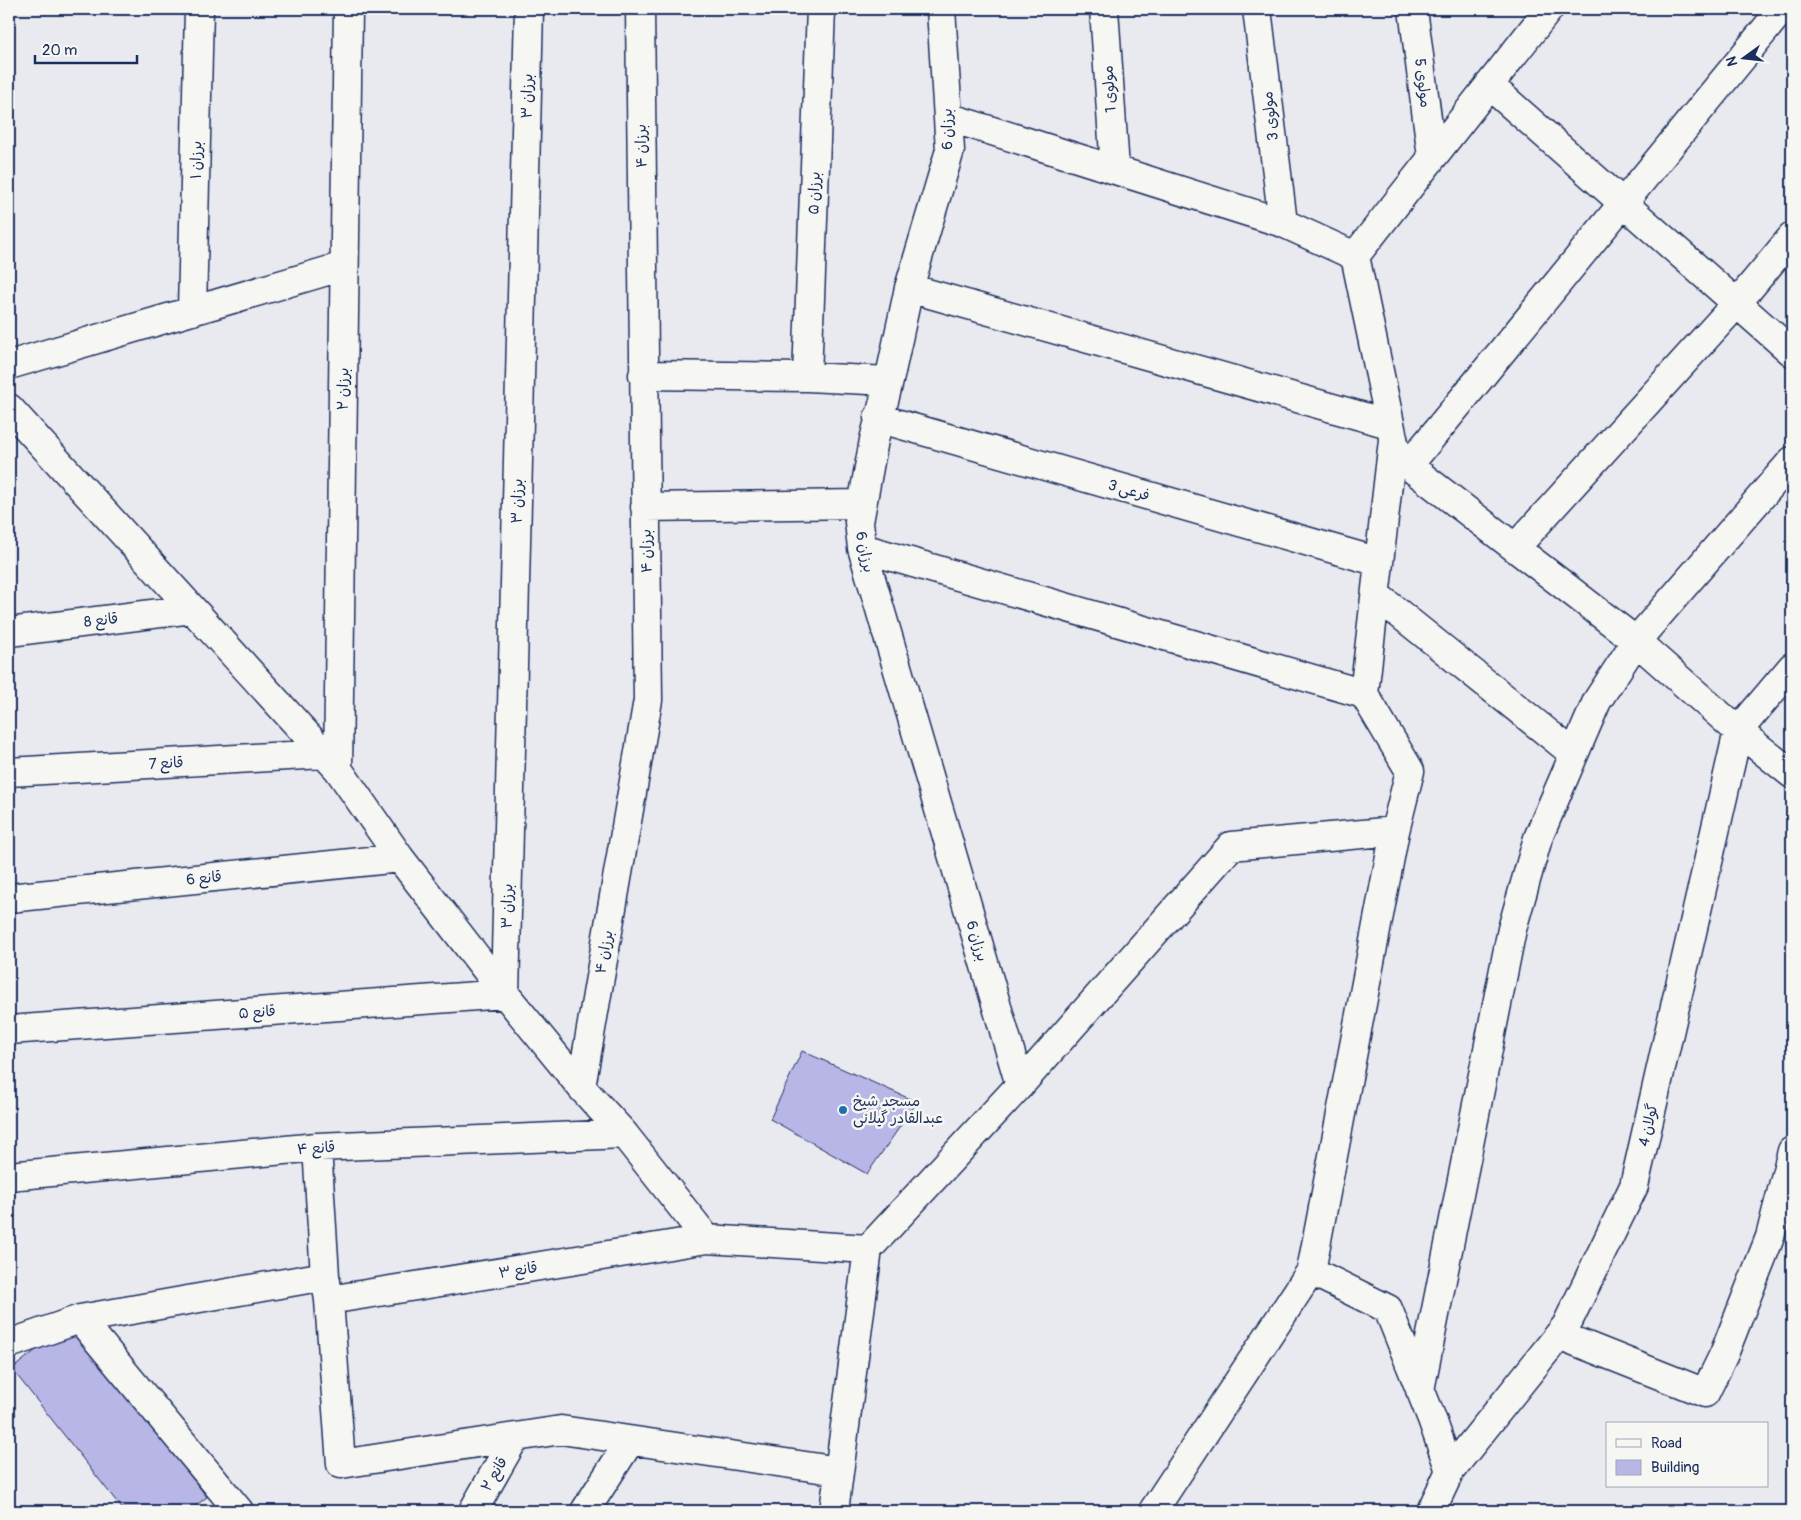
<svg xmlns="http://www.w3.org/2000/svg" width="1801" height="1520" font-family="Pangolin,'Playpen Sans Arabic',sans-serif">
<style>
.building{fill:#b7b6e7;stroke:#1b2f5e}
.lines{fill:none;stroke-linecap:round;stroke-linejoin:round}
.minor-casing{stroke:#1b2f5e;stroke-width:31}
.minor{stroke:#f6f6f2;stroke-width:28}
.poi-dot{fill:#1f6fb2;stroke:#f6f6f2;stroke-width:2}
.labels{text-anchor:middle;stroke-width:5;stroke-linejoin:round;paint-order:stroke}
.street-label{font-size:15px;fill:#1b2f5e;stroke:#f6f6f2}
.poi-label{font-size:15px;fill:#1b2f5e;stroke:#f6f6f2;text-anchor:start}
</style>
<rect width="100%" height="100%" fill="#e9e9f0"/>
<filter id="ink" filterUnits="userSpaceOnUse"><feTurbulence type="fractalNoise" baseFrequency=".02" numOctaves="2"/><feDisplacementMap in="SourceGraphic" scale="10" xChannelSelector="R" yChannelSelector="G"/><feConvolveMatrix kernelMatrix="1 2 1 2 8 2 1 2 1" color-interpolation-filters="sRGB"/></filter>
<g filter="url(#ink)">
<path class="building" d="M802 1051 917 1102 867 1174 770 1119Z
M70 1323 207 1497 189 1511H124L12 1369Z"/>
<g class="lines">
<g class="minor-casing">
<path id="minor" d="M941 9 950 150 909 288 889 381 874 440 859 522 862 548 1020 1085
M1104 9 1115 169
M1257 9 1283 223
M1413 9 1432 157
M1549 9 1355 256 1397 457 1636 641 1738 731 1792 774
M1489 85 1792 352
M948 117 1283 223 1355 256
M909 288 1389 424
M192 311 199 9
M9 365 344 266
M643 375 807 377 889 381
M807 377 821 9
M9 408 338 769 400 858 505 994 581 1087 624 1134 707 1239 868 1249 1020 1085 1231 846 1395 831 1311 1271 1153 1511
M878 418 1379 562
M1393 440 1364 694 1410 771 1395 831
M1408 466 1782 9
M645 507 862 504
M862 548 1364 694
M1515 548 1737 303 1792 237
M1376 595 1574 754
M9 632 192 609
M338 769 348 9
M9 772 324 754
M9 898 400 858
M9 1030 505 994 529 9
M581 1087 648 700 640 9
M317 1147 325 1276 329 1300 341 1464 561 1430 839 1471
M9 1176 317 1147 624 1134
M1311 1271 1388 1309 1432 1419 1450 1471 1431 1511
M329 1300 707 1239
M80 1319 239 1511
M1559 1335 1705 1393 1724 1354 1770 1237 1792 1151
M9 1344 80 1319 325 1276
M1420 1390 1512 929 1538 838 1597 701 1636 641 1792 461
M1450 1471 1566 1326 1634 1186 1738 731 1792 667
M473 1511 515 1437
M585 1511 630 1441
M834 1511 868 1249"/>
</g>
<use href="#minor" class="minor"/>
</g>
</g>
<circle class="poi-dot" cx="843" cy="1110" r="5"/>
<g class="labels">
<g class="street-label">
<text transform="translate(1423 83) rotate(83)" y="5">مولوی 5</text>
<text transform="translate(1109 89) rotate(-94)" y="5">مولوی 1</text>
<text transform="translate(527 96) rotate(-89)" y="5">برزان ۳</text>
<text transform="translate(1270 116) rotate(-97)" y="5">مولوی 3</text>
<text transform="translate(947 129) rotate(-91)" y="5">برزان 6</text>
<text transform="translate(641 146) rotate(-91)" y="5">برزان ۴</text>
<text transform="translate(196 160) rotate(-89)" y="5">برزان ۱</text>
<text transform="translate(814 193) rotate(-88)" y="5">برزان ۵</text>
<text transform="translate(343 389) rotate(-89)" y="5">برزان ۲</text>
<text transform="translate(1129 490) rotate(16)" y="5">فرعی 3</text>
<text transform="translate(517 501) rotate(-89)" y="5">برزان ۳</text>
<text transform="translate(646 551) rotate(-91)" y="5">برزان ۴</text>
<text transform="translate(865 552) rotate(78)" y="5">برزان 6</text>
<text transform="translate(101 620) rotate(-7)" y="5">قانع 8</text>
<text transform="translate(166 763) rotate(-3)" y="5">قانع 7</text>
<text transform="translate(204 878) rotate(-6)" y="5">قانع 6</text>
<text transform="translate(507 906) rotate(-89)" y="5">برزان ۳</text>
<text transform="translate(977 941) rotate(73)" y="5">برزان 6</text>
<text transform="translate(604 952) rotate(-80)" y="5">برزان ۴</text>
<text transform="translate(257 1012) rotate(-4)" y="5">قانع ۵</text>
<text transform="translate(1648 1125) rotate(-77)" y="5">گولان 4</text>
<text transform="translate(316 1148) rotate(-4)" y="5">قانع ۴</text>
<text transform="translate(518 1270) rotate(-9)" y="5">قانع ۳</text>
<text transform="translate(494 1474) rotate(-60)" y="5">قانع ۲</text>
</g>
<g class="poi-label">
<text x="853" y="1106">مسجد شیخ<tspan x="853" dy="17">عبدالقادر گیلانی</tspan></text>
</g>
</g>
<rect width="1801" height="1520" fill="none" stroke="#f6f6f2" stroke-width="30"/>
<rect x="15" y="15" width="1771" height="1490" fill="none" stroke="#1b2f5e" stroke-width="2" filter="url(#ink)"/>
<rect x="1606" y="1422" width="162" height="65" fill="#f6f6f2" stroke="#9ea6b7"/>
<rect x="1616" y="1439" width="25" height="8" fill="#f6f6f2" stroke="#9ea6b7"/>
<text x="1651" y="1448" font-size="15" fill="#1b2f5e">Road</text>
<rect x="1616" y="1460" width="25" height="15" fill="#b7b6e7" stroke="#9ea6b7"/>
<text x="1651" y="1472" font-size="15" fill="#1b2f5e">Building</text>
<g transform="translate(1744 58) rotate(255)" stroke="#f6f6f2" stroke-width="4" paint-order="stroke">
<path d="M0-4L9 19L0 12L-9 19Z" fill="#1b2f5e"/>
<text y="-8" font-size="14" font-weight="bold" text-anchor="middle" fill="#1b2f5e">N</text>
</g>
<path d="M35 55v8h102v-8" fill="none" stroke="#1b2f5e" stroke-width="2.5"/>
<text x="42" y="55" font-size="15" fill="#1b2f5e" stroke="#f6f6f2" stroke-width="4" paint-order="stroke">20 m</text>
</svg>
